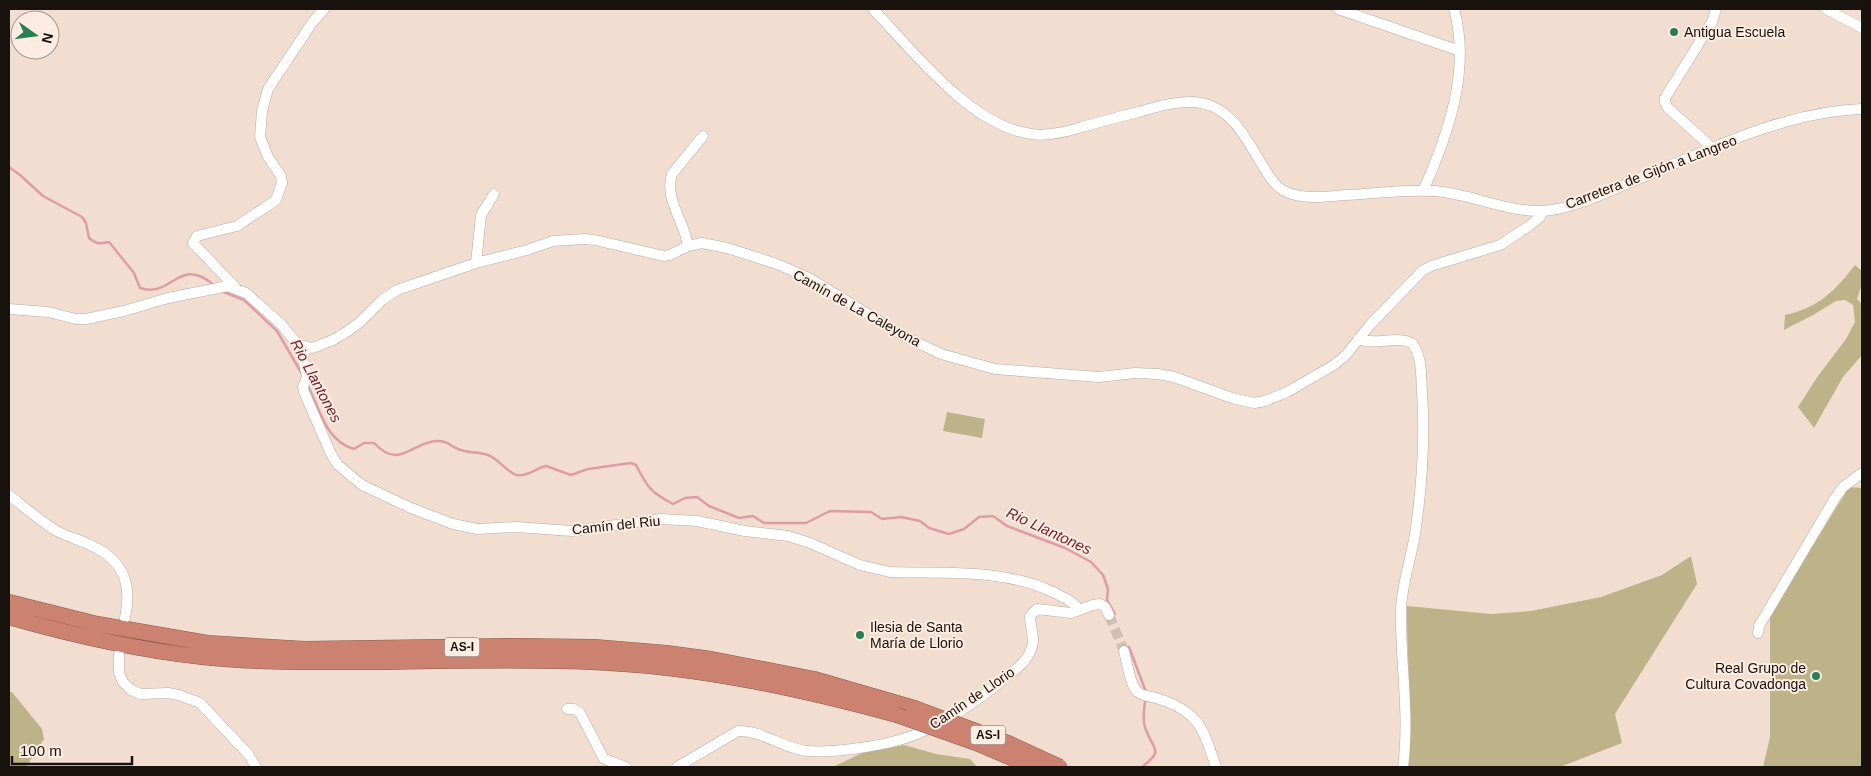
<svg xmlns="http://www.w3.org/2000/svg" width="1871" height="776" font-family="Arial,sans-serif">
<style>
.green{fill:#beb388}
.lines{fill:none;stroke-linecap:round;stroke-linejoin:round}
.stream{stroke:#df9ca3;stroke-width:2.5}
.minor-tunnel{stroke:#d1bfb4;stroke-width:10;stroke-dasharray:10 5;stroke-linecap:butt}
.minor-casing{stroke:#bdaa9f;stroke-width:11}
.highway-casing{stroke:#8c5b4e;stroke-width:16}
.minor{stroke:#fff;stroke-width:10}
.highway{stroke:#cb8271;stroke-width:15}
.highway-bridge-casing{stroke:#8c5b4e;stroke-width:16;stroke-linecap:butt}
.highway-bridge{stroke:#cb8271;stroke-width:15}
.poi-dot{fill:#2a7f52;stroke:#fcece2;stroke-width:2}
.labels{text-anchor:middle;stroke-width:4;stroke-linejoin:round;paint-order:stroke}
.shield{fill:#fcece2;stroke:#5c534e;stroke-width:1}
.shield-label{font-size:12px;font-weight:bold;fill:#18120e}
.poi-label{font-size:14px;fill:#18120e;stroke:#fcece2;text-anchor:start}
.street-label{font-size:14px;fill:#18120e;stroke:#fcece2}
.water-label{font-size:15px;font-style:italic;fill:#712331;stroke:#fcece2}
</style>
<rect width="100%" height="100%" fill="#f2ded1"/>
<path class="green" d="M1855 265 1862 271V284L1857 299 1862 304V355L1843 377 1814 428 1798 407 1818 376 1846 339 1855 322 1853 305 1845 300 1836 301 1813 315 1784 330 1785 315C1818 308 1835 291 1855 265Z
M947 412 985 419 982 438 943 431Z
M1849 487 1862 488V767H1763L1770 737V615Z
M1691 556 1697 584 1615 714 1622 743 1560 767H1407C1414 713 1406 659 1407 606L1491 614 1531 611 1601 597 1662 575Z
M9 692H12L42 729 44 739 26 767H9Z
M904 745 936 754 970 759 977 767H833L862 753Z"/>
<g class="lines">
<path class="stream" d="M9 167 20 175 43 196 82 217 86 223 89 238C96 244 100 244 109 242L134 273 140 288C172 299 179 254 215 286
M221 291 244 300 277 331 302 374
M308 386C320 410 326 441 354 449L364 443H374C400 471 413 441 437 441 448 441 449 445 458 449 467 453 479 452 488 455 499 459 506 472 517 475 527 477 536 468 546 466L571 475 588 469 631 463 636 465C648 488 650 492 673 504L685 498 697 497 709 506 739 518 753 516 764 523H806L830 511 871 512 882 519 901 517 920 521 929 528 949 534 964 529 979 517 993 516 1007 526 1065 548 1091 562 1103 575 1108 589 1107 600 1115 614
M1129 647 1146 692
M1142 767C1164 750 1154 751 1146 730 1142 721 1144 707 1146 697"/>
<path class="minor-tunnel" d="M1109 615 1124 651"/>
<g class="minor-casing">
<path id="minor" d="M873 9C913 51 971 126 1031 134 1045 136 1061 133 1075 129 1096 123 1117 117 1139 112 1156 107 1175 101 1193 102 1233 104 1247 142 1266 171 1270 178 1277 187 1284 191 1303 200 1325 197 1345 195 1374 194 1404 189 1433 191 1470 193 1505 212 1542 211 1570 210 1605 193 1631 182 1705 152 1781 112 1862 109
M1338 9 1460 51
M1826 9 1862 28
M1710 150 1707 143 1668 108 1665 103V98L1712 22 1716 9
M1423 191C1448 135 1471 70 1454 9
M688 246C685 222 664 200 672 174L703 136
M476 263 481 215 494 194
M235 287 193 243 197 236 237 226 276 200 282 183 281 176 268 157 260 137 262 111 268 89 312 23 324 9
M9 309 48 312 76 319H86L124 311 168 298 228 286 246 293 280 323 295 341 300 345 312 348 333 340 348 331 360 322 382 300 397 290 476 263 527 250 553 241 584 239 595 240 664 256 670 255 688 246 702 243 727 248 777 264 809 278 904 336 941 354 995 369 1099 377 1135 373 1158 374 1174 377 1232 398 1254 403 1265 401 1287 392 1334 365 1346 355 1369 326 1422 271 1431 266 1500 245 1529 226 1540 217 1543 211
M1358 339C1376 346 1394 335 1412 343 1422 356 1421 375 1422 391 1425 438 1422 487 1415 534 1411 559 1402 584 1401 609 1400 662 1410 714 1403 767
M305 346 303 359 307 377 303 387 304 392 331 454 338 465 362 485 411 508 453 524 477 529 516 527 572 531 660 519 697 521 745 531 788 536 810 543 860 565 890 572C944 574 1005 568 1055 593 1064 598 1074 601 1079 610
M9 495C24 507 39 520 55 530 69 538 85 541 98 549 127 565 131 589 125 618
M1758 633 1759 626 1835 498 1843 487 1862 473
M1124 651C1127 663 1129 679 1135 689 1140 696 1148 696 1156 698 1199 711 1203 728 1216 767
M119 654V673L123 682 131 690 141 694 168 693 179 695 200 703 249 755 256 767
M567 709H574L580 713 604 759 626 767
M677 767 738 731C762 730 784 749 807 751 822 752 838 751 853 749 875 746 899 742 919 733 948 721 978 700 1003 680 1013 671 1026 663 1031 650 1036 639 1030 628 1030 616L1037 609 1071 613 1093 605 1100 604 1105 607 1109 615"/>
</g>
<g class="highway-casing">
<path id="highway" d="M9 602 97 624 207 643 304 649 516 646 594 647 666 653 711 659 814 679 914 708
M9 617C72 635 137 650 203 657 258 663 314 662 370 662 444 661 517 659 591 662 696 666 797 688 897 715"/>
</g>
<use href="#minor" class="minor"/>
<use href="#highway" class="highway"/>
<g class="highway-bridge-casing">
<path id="highway-bridge" d="M914 708 1008 743 1060 767
M897 715 976 743 1033 767"/>
</g>
<use href="#highway-bridge" class="highway-bridge"/>
</g>
<g class="poi-dot">
<circle cx="1674" cy="32" r="5"/>
<circle cx="860" cy="635" r="5"/>
<circle cx="1816" cy="676" r="5"/>
</g>
<g class="labels">
<g class="shield">
<rect x="444.5" y="637.5" width="35" height="19" rx="4"/>
<rect x="970.5" y="725.5" width="35" height="19" rx="4"/>
</g>
<g class="shield-label">
<text x="462" y="651">AS-I</text>
<text x="988" y="739">AS-I</text>
</g>
<g class="poi-label">
<text x="1684" y="37">Antigua Escuela</text>
<text x="870" y="632">Ilesia de Santa<tspan x="870" dy="16">María de Llorio</tspan></text>
<text x="1806" y="673" text-anchor="end">Real Grupo de<tspan x="1806" dy="16">Cultura Covadonga</tspan></text>
</g>
<g class="street-label">
<text transform="translate(1651 172) rotate(-21)" y="5">Carretera de Gijón a Langreo</text>
<text transform="translate(857 308) rotate(29)" y="5">Camín de La Caleyona</text>
<text transform="translate(616 525) rotate(-6)" y="5">Camín del Riu</text>
<text transform="translate(972 698) rotate(-34)" y="5">Camín de Llorio</text>
</g>
<g class="water-label">
<text transform="translate(316 381) rotate(62)" y="5">Rio Llantones</text>
<text transform="translate(1049 531) rotate(25)" y="5">Rio Llantones</text>
</g>
</g>
<rect width="1871" height="776" fill="none" stroke="#18120e" stroke-width="20"/>
<g transform="translate(35 35) rotate(104)"><circle r="24" fill="#fcece2" stroke="#a1958d"/>
<path d="M0-4L9 19L0 12L-9 19Z" fill="#2a7f52"/>
<text y="-8" font-size="14" font-weight="bold" text-anchor="middle" fill="#18120e">N</text>
</g>
<path d="M12 756v8h120v-8" fill="none" stroke="#18120e" stroke-width="2.5"/>
<text x="20" y="756" font-size="15" fill="#18120e" stroke="#fcece2" stroke-width="4" paint-order="stroke">100 m</text>
</svg>
